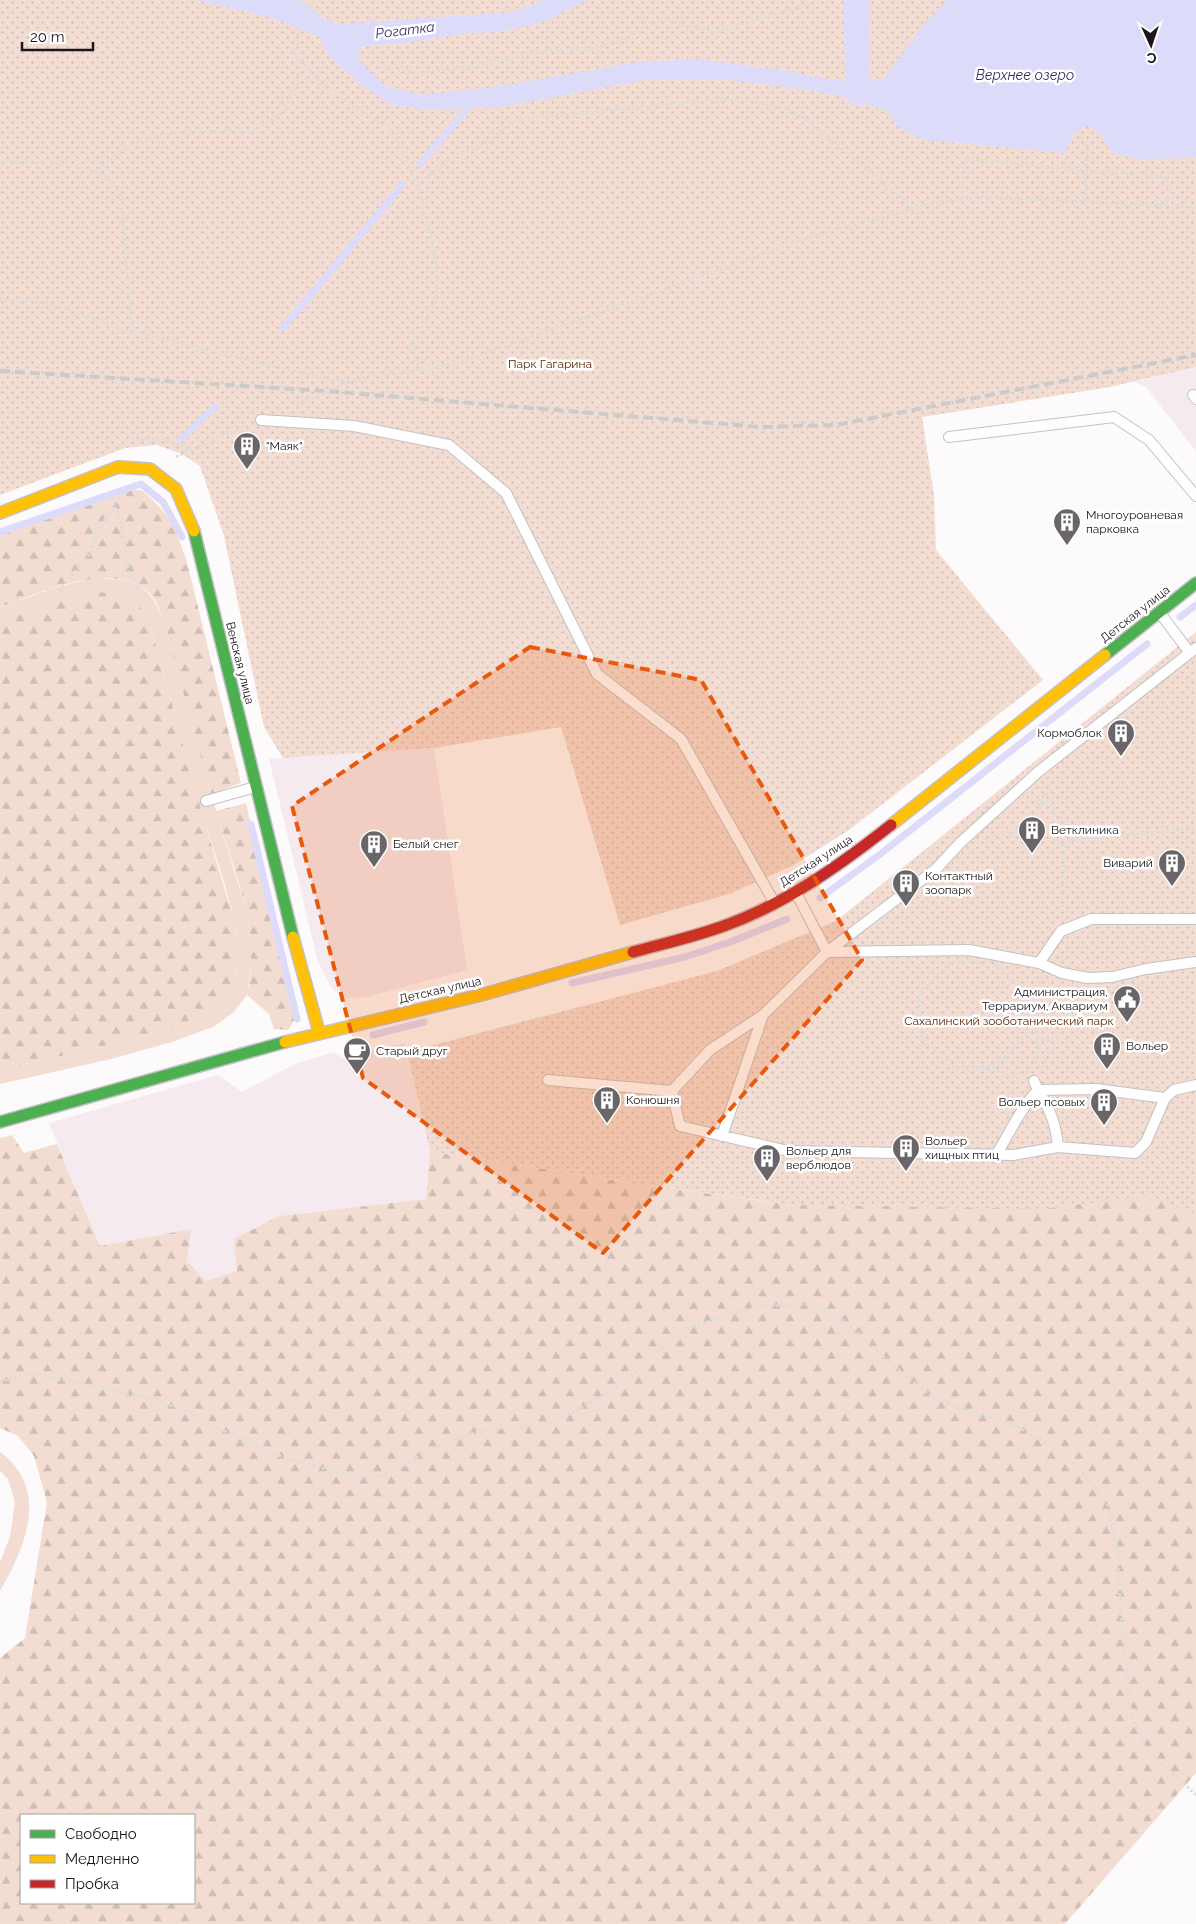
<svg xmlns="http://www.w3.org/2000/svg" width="1196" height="1924" font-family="Raleway,sans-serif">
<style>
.built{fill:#f5eaef}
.grass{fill:#f3ddd3}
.forest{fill:url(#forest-firs);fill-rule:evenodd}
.park{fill:url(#park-dots)}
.water{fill:#dddbfa}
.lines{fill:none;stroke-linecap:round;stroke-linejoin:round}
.stream{stroke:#dddbfa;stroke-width:7}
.canal{stroke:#dddbfa;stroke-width:25}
.lane-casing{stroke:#c5c0c3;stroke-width:12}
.fast-casing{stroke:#c5c0c3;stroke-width:14}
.slow-casing{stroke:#c5c0c3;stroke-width:14}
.jam-casing{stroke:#c5c0c3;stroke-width:14}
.path{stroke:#ddd;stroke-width:3;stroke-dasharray:2.5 2.5;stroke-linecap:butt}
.lane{stroke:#fffefe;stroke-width:10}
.fast{stroke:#4caf50;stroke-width:11}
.slow{stroke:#ffc107;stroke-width:11}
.jam{stroke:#c62828;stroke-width:11}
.rail{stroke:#cccbcc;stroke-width:4;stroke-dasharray:10 5;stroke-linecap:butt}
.marked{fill:#e8590c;fill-opacity:0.2;stroke:#e8590c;stroke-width:4;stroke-dasharray:10 6;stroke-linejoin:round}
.labels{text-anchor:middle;stroke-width:5;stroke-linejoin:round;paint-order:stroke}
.park-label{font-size:12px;fill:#5a2503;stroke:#fff}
.poi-label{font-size:12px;fill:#1c1519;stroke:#fff;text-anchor:start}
.street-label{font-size:12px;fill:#1c1519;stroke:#fff}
.water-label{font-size:14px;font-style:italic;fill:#342d60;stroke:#fff}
</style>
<defs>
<pattern id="forest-firs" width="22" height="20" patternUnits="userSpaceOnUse" patternTransform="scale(1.25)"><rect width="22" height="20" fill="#f3ddd3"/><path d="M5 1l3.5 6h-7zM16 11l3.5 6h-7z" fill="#d0bdb5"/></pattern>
<pattern id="park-dots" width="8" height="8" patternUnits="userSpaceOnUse" patternTransform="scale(1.25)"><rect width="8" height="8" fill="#f3ddd3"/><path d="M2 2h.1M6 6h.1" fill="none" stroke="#d0bdb5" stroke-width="1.8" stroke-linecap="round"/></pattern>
</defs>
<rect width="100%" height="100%" fill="#fcfafb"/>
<path class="built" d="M1196 367V451L1145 386 1134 382Z
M434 748 467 970 366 997 347 998 333 990 318 962 269 759Z
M405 1043 430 1151 426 1199 279 1216 237 1271 206 1281 187 1261 190 1229 100 1246 49 1123 218 1075 242 1092 297 1063 334 1052 342 1058Z"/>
<path class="grass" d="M93 578C132 580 148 580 163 619L211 794 247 913 252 957 247 995 234 1012 213 1027 172 1042 111 1059 0 1084V1070L108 1045 168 1029 236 974C242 916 215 859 199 804 182 744 167 684 150 624L58 601 0 622V607L54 588Z
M0 1452C50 1489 26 1546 0 1591V1562L10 1537 15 1502 8 1479 0 1471Z"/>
<path class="forest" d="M141 490C169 512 176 529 187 562L241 783 211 794 163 619C159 609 156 597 146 590 107 561 40 593 0 607V531L112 491Z
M95 592C125 594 138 594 150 624L199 803 233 917 238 957 233 989 224 1001 206 1014 168 1029 108 1045 0 1070V622L58 601Z
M246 803 290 993 294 1021 288 1030 274 1029 269 1014 247 995C261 929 235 874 216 811Z
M1196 1094V1773L1065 1924H0V1658L25 1638 47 1502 34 1456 18 1436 0 1428V1138L12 1135 24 1153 57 1144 100 1246 191 1229 187 1261 206 1281 237 1271 234 1239 279 1216 426 1199 430 1151 613 1180 791 1205ZM21 1815H194V1903H21Z"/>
<path class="park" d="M0 0H1196V367L1110 387 922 417 934 495 936 550 1043 680 849 830 794 865 729 894 620 925 561 727 434 748 283 758 264 727 224 536 200 466 182 454 157 445 125 448 0 495Z
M1196 632V1214L1147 1196 1043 1209 792 1205 613 1180 430 1151 407 1052 717 971 836 921Z"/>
<path class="water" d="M197 0H297L304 2 322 18 339 24 512 12 543 0H587L543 22 499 32 467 33 400 44 365 45 358 51 359 60 385 86 422 95 489 88 637 62 700 59 788 71 825 79 852 81 883 80 924 24 947 0H1196V158L1140 159 1111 153C1106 140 1101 133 1089 126 1072 132 1071 137 1066 153L925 140 899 129 888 111 834 94 731 80 651 79 496 108 427 109 392 105 361 85 331 58 318 36 272 18Z"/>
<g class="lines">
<path class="stream" d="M420 164 472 103
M283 328 403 184
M181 439 215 407
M0 532 141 484 163 502 182 537
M1180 617 1196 605
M251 824 297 1019
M820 898 879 855 1147 644
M572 983 685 957 733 941 787 919
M373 1035 424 1022"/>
<path class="canal" d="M856 0 858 93"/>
<g class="lane-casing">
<path id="lane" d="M1193 395 1196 399
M261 420 354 426 449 445 506 493 597 674 681 739 774 902
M949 437 1114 417 1149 440 1196 496
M1160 613 1190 653
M206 801 255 787
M796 893 827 952
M827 952 969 950 1039 963 1062 973 1088 978 1112 977 1146 969 1196 962
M1039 963 1061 931 1091 919H1196
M548 1080 672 1091 710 1050 763 1015 827 952 936 869 960 843 1038 772 1196 648
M1034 1081 1038 1090 1096 1089 1165 1098
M672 1091 680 1126 788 1151 1013 1155 1058 1147 1135 1153 1146 1142 1165 1098 1174 1090 1196 1085
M722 1136 763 1015
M996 1155C1010 1133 1020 1109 1038 1090 1050 1109 1056 1124 1058 1147"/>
</g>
<g class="fast-casing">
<path id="fast" d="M194 531 293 937
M1105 655 1196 583
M0 1122 285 1042"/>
</g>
<g class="slow-casing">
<path id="slow" d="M0 513 118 467 150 469 176 489 194 531
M891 825 1105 655
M293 937 319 1032
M285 1042 481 995 633 952"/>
</g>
<g class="jam-casing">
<path id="jam" d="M633 952C662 944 693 937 721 927 784 905 839 866 891 825"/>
</g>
<path class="path" d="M297 56 325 88 393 131 417 185
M388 68 416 73 473 67 549 50 596 48 622 41 649 23 662 20 716 32 813 4
M0 162C27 162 90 162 111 180 115 184 118 192 121 197L132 332 319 377 349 382
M95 172 124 149 157 135 196 131 250 132 284 112 297 85 296 35 313 0
M962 199 966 159 1168 178 1167 206
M1085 201 1088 140
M0 300 47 303 132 332
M420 370 411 345C421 328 434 311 436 292 439 260 425 216 417 185L452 157 488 143 502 129 519 119 722 99 771 104 803 117 914 208
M298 404 350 382 372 376 397 374 461 362 822 233 939 202 977 197 1196 207
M132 440 159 438 191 450
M38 443 60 463
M176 457 246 426
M115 507 122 529 129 573 142 596
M56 595 92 551 96 531 115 507 112 497
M1052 790 1038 801 1041 805 1046 801 1068 826 1071 840
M997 834 1068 826
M1062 912 1064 840 1196 829
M1145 935V953
M969 962 992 963 1025 990 1027 1033 997 1065 953 1067 921 1037 919 994 948 964Z
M1137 997H1142L1141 987
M1036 1040 1059 1038
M1035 1064 1039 981
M978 1067 1018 1077
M1044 1067 1048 1039
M0 1382 31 1373 155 1400 186 1411 211 1425 285 1458 358 1478 376 1477 394 1471 426 1452 470 1434 493 1429 519 1426 537 1427 552 1423 606 1394 641 1368 669 1340 693 1326 756 1307 806 1304 829 1312 847 1323 888 1361 935 1399 978 1415 999 1419 1020 1428 1066 1456 1097 1490 1108 1506 1118 1551 1120 1603 1131 1712 1146 1749 1196 1795"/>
<use href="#lane" class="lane"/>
<use href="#fast" class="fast"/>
<use href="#slow" class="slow"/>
<use href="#jam" class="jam"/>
<path class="rail" d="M0 371 327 391 760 427 836 425 1196 355"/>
</g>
<path class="marked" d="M530 647 701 680 862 960 603 1253 363 1078 292 806Z"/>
<defs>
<g id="building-pin" transform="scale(1.4375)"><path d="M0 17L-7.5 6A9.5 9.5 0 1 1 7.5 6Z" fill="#6a6568" stroke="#fff"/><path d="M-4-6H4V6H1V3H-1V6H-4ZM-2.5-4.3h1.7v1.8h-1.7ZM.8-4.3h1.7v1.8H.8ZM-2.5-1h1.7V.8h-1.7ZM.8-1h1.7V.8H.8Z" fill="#fff"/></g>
<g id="civic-pin" transform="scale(1.4375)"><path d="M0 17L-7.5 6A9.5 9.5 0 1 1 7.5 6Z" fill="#6a6568" stroke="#fff"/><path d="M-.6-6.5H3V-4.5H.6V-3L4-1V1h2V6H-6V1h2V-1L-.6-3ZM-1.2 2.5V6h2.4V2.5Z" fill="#fff"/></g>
<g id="cafe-pin" transform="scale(1.4375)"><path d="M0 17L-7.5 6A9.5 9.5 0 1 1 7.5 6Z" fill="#6a6568" stroke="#fff"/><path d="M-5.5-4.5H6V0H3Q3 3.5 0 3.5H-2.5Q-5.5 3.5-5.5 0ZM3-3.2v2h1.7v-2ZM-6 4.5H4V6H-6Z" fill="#fff"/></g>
</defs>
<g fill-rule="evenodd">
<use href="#building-pin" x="247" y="446"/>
<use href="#building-pin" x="1067" y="522"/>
<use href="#building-pin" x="1121" y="733"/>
<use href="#building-pin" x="1032" y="830"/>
<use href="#building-pin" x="374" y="844"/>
<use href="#building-pin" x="1172" y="863"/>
<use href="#building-pin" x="906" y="883"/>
<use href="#civic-pin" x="1127" y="999"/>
<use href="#building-pin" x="1107" y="1046"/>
<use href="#cafe-pin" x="357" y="1051"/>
<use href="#building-pin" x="607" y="1100"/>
<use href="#building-pin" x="1104" y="1102"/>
<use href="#building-pin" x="906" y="1148"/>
<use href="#building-pin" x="767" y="1158"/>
</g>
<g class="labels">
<g class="park-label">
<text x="550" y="368">Парк Гагарина</text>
<text x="1009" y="1025">Сахалинский зооботанический парк</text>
</g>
<g class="poi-label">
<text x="266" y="450">"Маяк"</text>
<text x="1086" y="519">Многоуровневая<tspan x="1086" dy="14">парковка</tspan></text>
<text x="1102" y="737" text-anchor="end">Кормоблок</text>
<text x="1051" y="834">Ветклиника</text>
<text x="393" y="848">Белый снег</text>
<text x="1153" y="867" text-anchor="end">Виварий</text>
<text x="925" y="880">Контактный<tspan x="925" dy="14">зоопарк</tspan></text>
<text x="1108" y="996" text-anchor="end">Администрация,<tspan x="1108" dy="14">Террариум, Аквариум</tspan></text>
<text x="1126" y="1050">Вольер</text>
<text x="376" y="1055">Старый друг</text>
<text x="626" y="1104">Конюшня</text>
<text x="1085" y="1106" text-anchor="end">Вольер псовых</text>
<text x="925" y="1145">Вольер<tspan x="925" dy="14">хищных птиц</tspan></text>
<text x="786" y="1155">Вольер для<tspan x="786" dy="14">верблюдов</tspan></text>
</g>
<g class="street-label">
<text transform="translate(1135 614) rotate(-38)" y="4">Детская улица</text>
<text transform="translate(240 663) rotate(76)" y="4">Венская улица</text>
<text transform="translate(816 861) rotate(-33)" y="4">Детская улица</text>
<text transform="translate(440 990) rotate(-13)" y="4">Детская улица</text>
</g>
<g class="water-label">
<text transform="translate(405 30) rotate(-7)" y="5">Рогатка</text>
<text x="1025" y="80">Верхнее озеро</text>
</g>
</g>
<rect x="20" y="1814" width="175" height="90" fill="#ffffff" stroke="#a4a1a3"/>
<rect x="30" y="1830" width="25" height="8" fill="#4caf50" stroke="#a4a1a3"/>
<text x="65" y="1839" font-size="15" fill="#1c1519">Свободно</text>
<rect x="30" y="1855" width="25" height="8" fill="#ffc107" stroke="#a4a1a3"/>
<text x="65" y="1864" font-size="15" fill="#1c1519">Медленно</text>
<rect x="30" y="1880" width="25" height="8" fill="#c62828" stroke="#a4a1a3"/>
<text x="65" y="1889" font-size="15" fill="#1c1519">Пробка</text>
<g transform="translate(1151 45) rotate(177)" stroke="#ffffff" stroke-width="4" paint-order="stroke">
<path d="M0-4L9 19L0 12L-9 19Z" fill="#1c1519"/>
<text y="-8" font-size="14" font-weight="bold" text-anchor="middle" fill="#1c1519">С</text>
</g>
<path d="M22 42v8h71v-8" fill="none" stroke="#1c1519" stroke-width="2.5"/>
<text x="30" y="42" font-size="15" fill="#1c1519" stroke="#ffffff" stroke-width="4" paint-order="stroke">20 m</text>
</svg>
